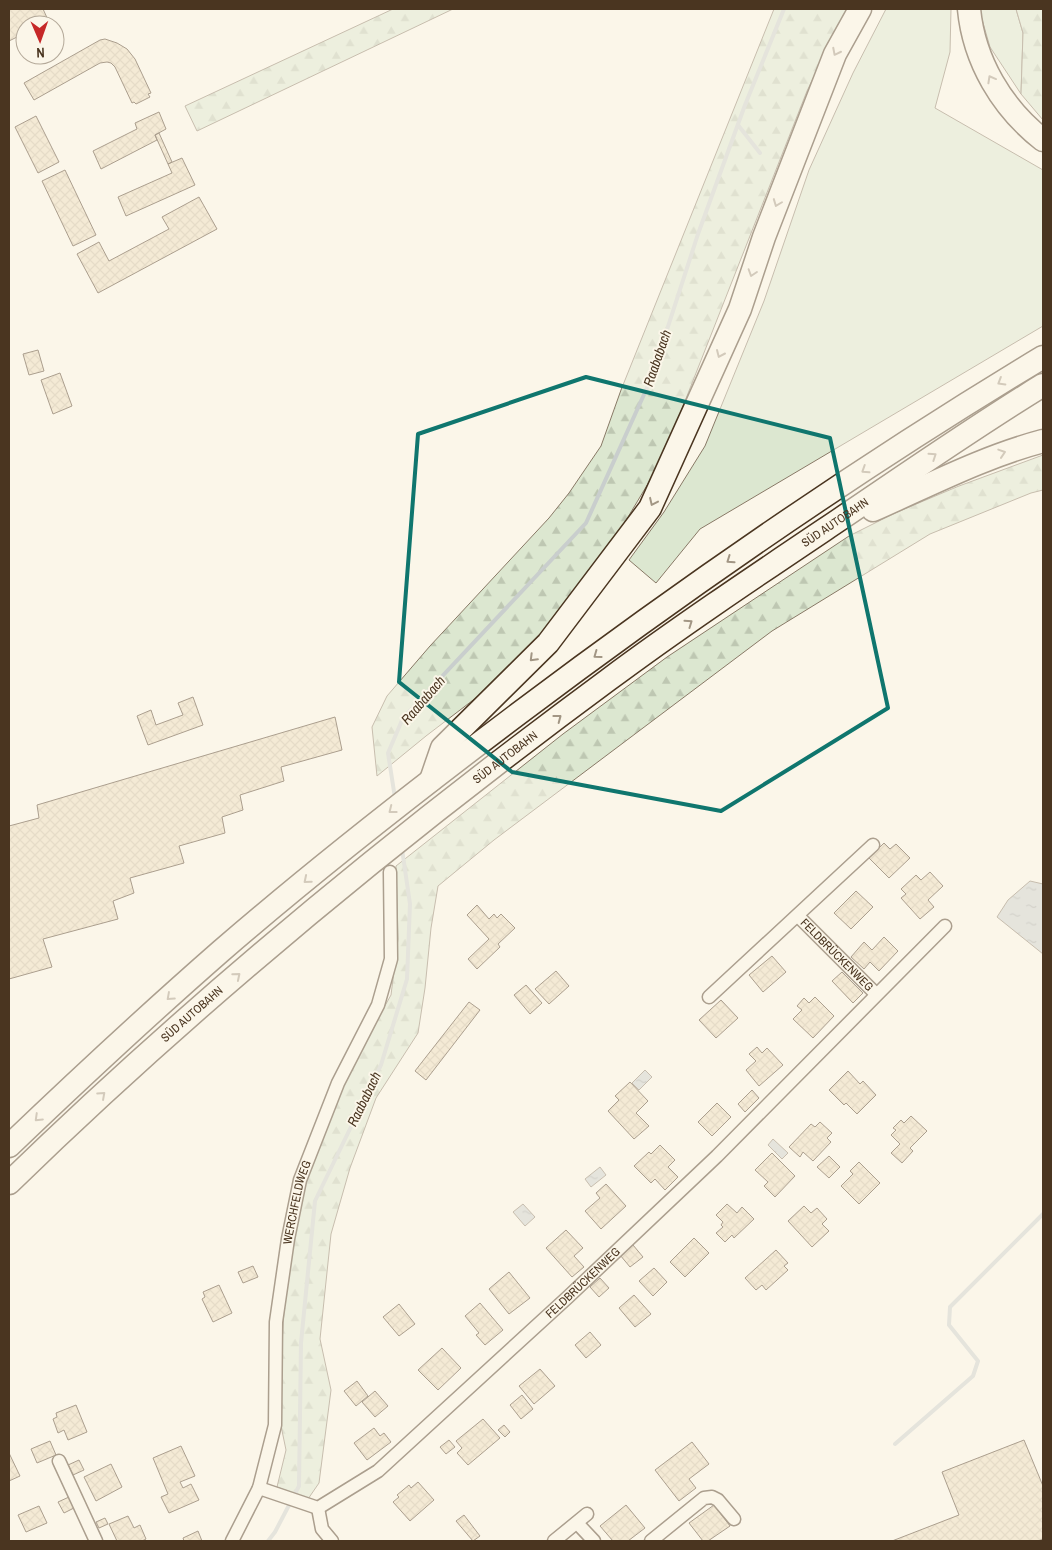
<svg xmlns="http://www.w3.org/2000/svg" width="1052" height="1550" font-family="'Archivo Narrow',sans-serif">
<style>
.grass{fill:#dce7d0;stroke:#887966}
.forest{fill:url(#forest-firs);stroke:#887966}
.water{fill:url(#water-ripples);stroke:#887966}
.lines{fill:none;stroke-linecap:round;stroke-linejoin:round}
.stream{stroke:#c9cecd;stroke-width:4}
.building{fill:url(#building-cross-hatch);stroke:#4a3520}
.street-casing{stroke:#4a3520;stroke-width:15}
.highway-casing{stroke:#4a3520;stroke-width:25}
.street{stroke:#fbf6e9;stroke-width:12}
.highway{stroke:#fbf6e9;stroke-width:22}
.oneway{stroke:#a29684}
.marked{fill:none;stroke:#0f766e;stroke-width:4;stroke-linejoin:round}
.labels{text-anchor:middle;stroke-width:4;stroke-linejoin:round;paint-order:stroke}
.street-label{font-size:12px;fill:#4a3520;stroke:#fbf6e9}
.water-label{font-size:14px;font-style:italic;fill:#4a3520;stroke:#fbf6e9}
</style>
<defs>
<pattern id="forest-firs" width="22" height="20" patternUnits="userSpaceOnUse" patternTransform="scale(1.25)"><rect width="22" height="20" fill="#dce7d0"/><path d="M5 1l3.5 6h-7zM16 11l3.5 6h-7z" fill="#bec7b2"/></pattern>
<pattern id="water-ripples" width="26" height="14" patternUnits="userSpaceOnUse" patternTransform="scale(1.25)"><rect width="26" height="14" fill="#c9cecd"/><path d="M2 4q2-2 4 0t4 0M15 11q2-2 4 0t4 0" fill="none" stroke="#a5a8a6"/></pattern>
<pattern id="building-cross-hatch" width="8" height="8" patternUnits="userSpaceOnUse" patternTransform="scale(1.25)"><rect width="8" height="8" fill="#ecdcbc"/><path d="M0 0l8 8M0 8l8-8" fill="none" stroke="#ccbda1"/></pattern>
</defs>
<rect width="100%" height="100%" fill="#fbf6e9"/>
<path class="grass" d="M886 9H951L950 52 935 108 1043 170V326L700 529 656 583 629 560 664 512 705 446 764 301 809 170 853 73Z
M979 9H1016L1023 33 1021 94 990 47Z"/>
<path class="forest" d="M393 9H453L197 131 185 106Z
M774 9H847L807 91 661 462 622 527 574 592 524 655 481 694 426 736 377 776 372 727 387 696 430 646 549 518 569 493 601 446 621 390Z
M1016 9H1043V120L1021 94 1023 33Z
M1043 455V490L1031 493 930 534 772 631 494 840 438 886 431 928 425 988 418 1033 376 1098 350 1168 331 1234 320 1339 331 1390 319 1483 308 1499 277 1487 286 1450 280 1421 282 1345 285 1292 292 1240 306 1182 344 1079 391 995 398 939 396 866 563 734 667 657 849 536 895 513 959 486Z"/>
<path class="water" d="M1030 881 1043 884V954L997 917 1008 900Z
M645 1070 652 1077 639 1090 632 1083Z
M773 1139 788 1153 782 1159 768 1145Z
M600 1167 606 1175 591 1187 585 1179Z
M523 1204 535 1217 525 1226 513 1212Z"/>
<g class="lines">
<path class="stream" d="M738 125 760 153
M395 798 388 753 403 718 586 523 651 379 698 234 745 105 784 9
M895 1444 973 1376 978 1361 949 1325 950 1307 1043 1214
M268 1541 275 1532 299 1486 301 1343 315 1201 381 1065 407 979 410 904 402 849"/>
</g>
<path class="building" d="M9 9H43L49 22 43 25H25V33L9 41Z
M105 39 117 43 127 49 135 59 151 93 148 94 150 97 136 104 134 102 132 103 115 67 111 63 107 62 100 63 34 100 24 83 100 40Z
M159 112 166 129 155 135 157 140 101 169 93 151 137 129 135 123Z
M36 116 59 162 38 173 15 127Z
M159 133 172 162 168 164 155 135Z
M182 158 195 185 126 216 118 197 172 173 168 164Z
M65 170 96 235 73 246 42 181Z
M199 197 217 229 98 293 77 254 99 242 109 261 169 229 162 217Z
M38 350 44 371 29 375 23 354Z
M60 373 72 406 53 414 41 380Z
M193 697 203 725 148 745 137 716 151 710 156 725 183 715 178 703Z
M335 717 342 750 281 767 284 781 240 795 243 810 222 817 225 833 179 846 184 863 130 878 134 893 113 901 118 919 43 939 52 967 9 979V826L39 818 37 805Z
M884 843 890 849 896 844 910 858 889 878 869 858Z
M930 872 943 886 928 900 934 907 920 919 901 898 906 894 901 889 916 875 921 880Z
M856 891 873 907 851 929 834 913Z
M477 905 489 919 494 914 497 918 501 914 515 928 498 944 500 947 477 969 468 959 489 939 467 915Z
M884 937 898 951 879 971 870 962 864 969 851 957 864 942 872 950Z
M772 956 786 972 763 992 749 975Z
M556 971 569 986 549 1004 535 989Z
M842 972 863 993 853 1003 832 981Z
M526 985 542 1003 530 1014 514 995Z
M815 997 834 1016 813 1038 793 1019 802 1010 797 1006 804 998 809 1003Z
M721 1000 738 1018 716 1038 699 1020Z
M469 1002 480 1010 426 1080 415 1071Z
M757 1047 762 1053 767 1048 783 1065 759 1086 746 1070 756 1061 749 1054Z
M848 1071 860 1084 863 1081 876 1095 857 1114 846 1103 844 1105 829 1090Z
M630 1082 648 1101 636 1113 649 1126 634 1139 608 1111 619 1100 615 1096Z
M752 1090 759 1098 745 1112 738 1104Z
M717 1103 731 1117 712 1136 698 1122Z
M911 1116 927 1131 910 1148 913 1151 902 1163 891 1153 900 1144 891 1135 896 1130 893 1128 901 1120 904 1123Z
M820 1122 832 1133 827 1138 831 1142 813 1161 803 1152 800 1157 789 1147 811 1124 815 1127Z
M660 1145 675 1160 668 1167 678 1177 665 1190 655 1179 651 1183 634 1166 649 1152 651 1154Z
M772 1153 795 1176 775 1197 764 1186 768 1182 755 1170Z
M829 1156 840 1167 829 1178 817 1167Z
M859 1162 880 1183 859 1204 841 1186 853 1174 850 1171Z
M606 1184 626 1206 601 1229 585 1211 600 1198 596 1193Z
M727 1204 737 1213 742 1207 754 1219 734 1238 732 1235 725 1242 716 1233 723 1227 721 1225 723 1222 716 1215Z
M804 1206 811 1213 817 1208 827 1219 822 1224 829 1231 812 1247 788 1221Z
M566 1230 583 1248 574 1256 584 1267 572 1277 546 1248Z
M694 1238 709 1253 685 1277 670 1262Z
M633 1245 643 1257 630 1267 620 1255Z
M776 1250 788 1263 784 1266 788 1270 766 1290 762 1285 756 1290 745 1278Z
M253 1266 258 1277 243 1283 238 1272Z
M654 1268 667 1282 653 1296 639 1281Z
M509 1272 530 1298 509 1314 489 1289Z
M600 1278 609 1288 599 1297 590 1287Z
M219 1285 232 1313 213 1322 202 1299 205 1297 203 1292Z
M634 1295 651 1314 635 1327 619 1308Z
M480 1303 503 1330 485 1345 476 1335 479 1333 465 1316Z
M399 1304 415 1324 399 1336 383 1317Z
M590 1332 601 1345 586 1358 575 1345Z
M442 1348 461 1368 438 1390 418 1370Z
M540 1369 555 1386 534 1404 519 1386Z
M357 1381 368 1396 356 1406 344 1391Z
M375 1391 388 1406 375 1417 362 1402Z
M522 1395 533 1409 521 1419 510 1405Z
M76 1405 87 1432 68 1440 64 1430 58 1433 53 1419 57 1417 56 1413Z
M483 1419 500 1438 468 1465 457 1453 462 1448 456 1441Z
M504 1425 510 1432 505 1437 498 1430Z
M374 1428 380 1436 384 1433 391 1442 367 1460 354 1443Z
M449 1440 455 1447 446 1454 440 1447Z
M1024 1440 1043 1486V1539L1038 1541H892L959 1515 942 1472Z
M50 1441 56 1455 37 1463 31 1449Z
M692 1442 709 1464 689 1479 696 1488 679 1501 655 1470Z
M181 1446 195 1476 180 1482 183 1488 191 1484 199 1500 169 1513 161 1497 168 1494 153 1458Z
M9 1453 20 1476 9 1481Z
M79 1460 84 1470 73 1475 68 1465Z
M111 1464 122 1487 96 1501 84 1477Z
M418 1482 434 1500 410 1521 393 1502 399 1497 397 1495 409 1485 411 1488Z
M69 1497 74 1508 64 1513 58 1502Z
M626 1505 645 1528 628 1541H613L600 1526Z
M714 1505 730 1526 708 1541H703L689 1523Z
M39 1506 47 1523 26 1532 18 1515Z
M464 1515 480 1536 473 1541 456 1521Z
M128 1516 134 1528 140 1525 146 1539 142 1541H117L109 1524Z
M105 1518 108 1524 99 1528 96 1522Z
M198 1531 202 1541H184L183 1538Z"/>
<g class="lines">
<g class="street-casing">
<g id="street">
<path id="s1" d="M798 916 876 994"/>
<path d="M709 997 873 845"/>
<path d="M59 1461 96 1541"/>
<path id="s2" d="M259 1488 318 1508 378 1471 568 1297 717 1156 945 926"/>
<path d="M318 1508 322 1529 332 1541"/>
<path d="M577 1523 594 1541"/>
<path id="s3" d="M232 1541 259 1488 275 1425 276 1322 288 1239 300 1180 338 1083 378 1005 391 959 390 872"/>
<path d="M554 1541 587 1514"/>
<path d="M651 1541 704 1498 712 1497 718 1500 734 1519"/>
</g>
</g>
<g class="highway-casing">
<g id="highway">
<path d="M969 9C974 61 1002 108 1043 140"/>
<path d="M873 510C930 485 983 457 1043 441"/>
<path d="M431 780 442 748 548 643 650 508 740 309 764 237 835 54 860 9"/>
<path d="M9 1146C78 1080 149 1014 221 951 317 868 417 790 518 714 687 587 862 466 1043 357"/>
<path id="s4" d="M9 1183C196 1001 398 835 608 680 678 628 751 579 824 530 897 481 968 431 1043 385"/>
</g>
</g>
<use href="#street" class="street"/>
<use href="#highway" class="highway"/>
</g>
<defs><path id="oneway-chevron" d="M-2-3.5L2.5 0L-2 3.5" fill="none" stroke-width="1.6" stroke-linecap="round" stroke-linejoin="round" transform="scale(1.25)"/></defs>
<g class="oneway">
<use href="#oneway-chevron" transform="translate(836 52) rotate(117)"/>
<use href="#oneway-chevron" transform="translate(991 79) rotate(-119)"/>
<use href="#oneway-chevron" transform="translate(777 203) rotate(111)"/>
<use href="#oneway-chevron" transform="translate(752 273) rotate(108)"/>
<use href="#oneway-chevron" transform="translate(720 354) rotate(114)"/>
<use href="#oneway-chevron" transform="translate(1001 382) rotate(149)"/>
<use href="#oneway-chevron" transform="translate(1002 453) rotate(-18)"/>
<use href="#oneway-chevron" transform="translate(933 456) rotate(-34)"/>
<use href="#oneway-chevron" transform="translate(865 470) rotate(147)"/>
<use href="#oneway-chevron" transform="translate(653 502) rotate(115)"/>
<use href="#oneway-chevron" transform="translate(730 560) rotate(145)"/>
<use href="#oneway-chevron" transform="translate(689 623) rotate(-35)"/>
<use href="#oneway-chevron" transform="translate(597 655) rotate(144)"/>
<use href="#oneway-chevron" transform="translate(533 658) rotate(135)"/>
<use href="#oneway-chevron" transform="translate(558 718) rotate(-37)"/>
<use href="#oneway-chevron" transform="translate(392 810) rotate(142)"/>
<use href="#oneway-chevron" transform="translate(307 880) rotate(140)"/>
<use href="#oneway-chevron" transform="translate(237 976) rotate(-40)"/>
<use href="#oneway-chevron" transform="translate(170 997) rotate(138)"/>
<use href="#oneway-chevron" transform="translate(102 1095) rotate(-42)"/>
<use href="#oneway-chevron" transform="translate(38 1118) rotate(136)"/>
</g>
<path d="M0 0H1052V1550H0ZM586 377 830 438 888 708 721 811 512 772 399 682 418 434Z" fill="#fbf6e9" fill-opacity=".55" fill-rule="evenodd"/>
<path class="marked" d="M586 377 830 438 888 708 721 811 512 772 399 682 418 434Z"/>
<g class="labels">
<g class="street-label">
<text dy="4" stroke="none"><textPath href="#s4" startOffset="1059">SÜD AUTOBAHN</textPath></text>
<text dy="4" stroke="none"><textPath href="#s4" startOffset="654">SÜD AUTOBAHN</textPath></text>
<text dy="4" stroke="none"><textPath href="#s1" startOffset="55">FELDBRÜCKENWEG</textPath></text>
<text dy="4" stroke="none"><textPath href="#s4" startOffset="249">SÜD AUTOBAHN</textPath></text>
<text dy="4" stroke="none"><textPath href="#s3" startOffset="349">WERCHFELDWEG</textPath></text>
<text dy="4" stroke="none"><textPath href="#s2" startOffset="411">FELDBRÜCKENWEG</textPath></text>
</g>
<g class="water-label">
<text transform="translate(657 358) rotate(-71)" y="5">Raababach</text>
<text transform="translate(423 700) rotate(-49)" y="5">Raababach</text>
<text transform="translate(364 1099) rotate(-64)" y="5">Raababach</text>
</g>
</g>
<rect width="1052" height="1550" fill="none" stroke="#4a3520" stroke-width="20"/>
<g transform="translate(40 40) rotate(178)"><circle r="24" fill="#fbf6e9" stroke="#b4a999"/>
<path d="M0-4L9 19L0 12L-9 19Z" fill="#c62828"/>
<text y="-8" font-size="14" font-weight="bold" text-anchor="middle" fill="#4a3520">N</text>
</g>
</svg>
